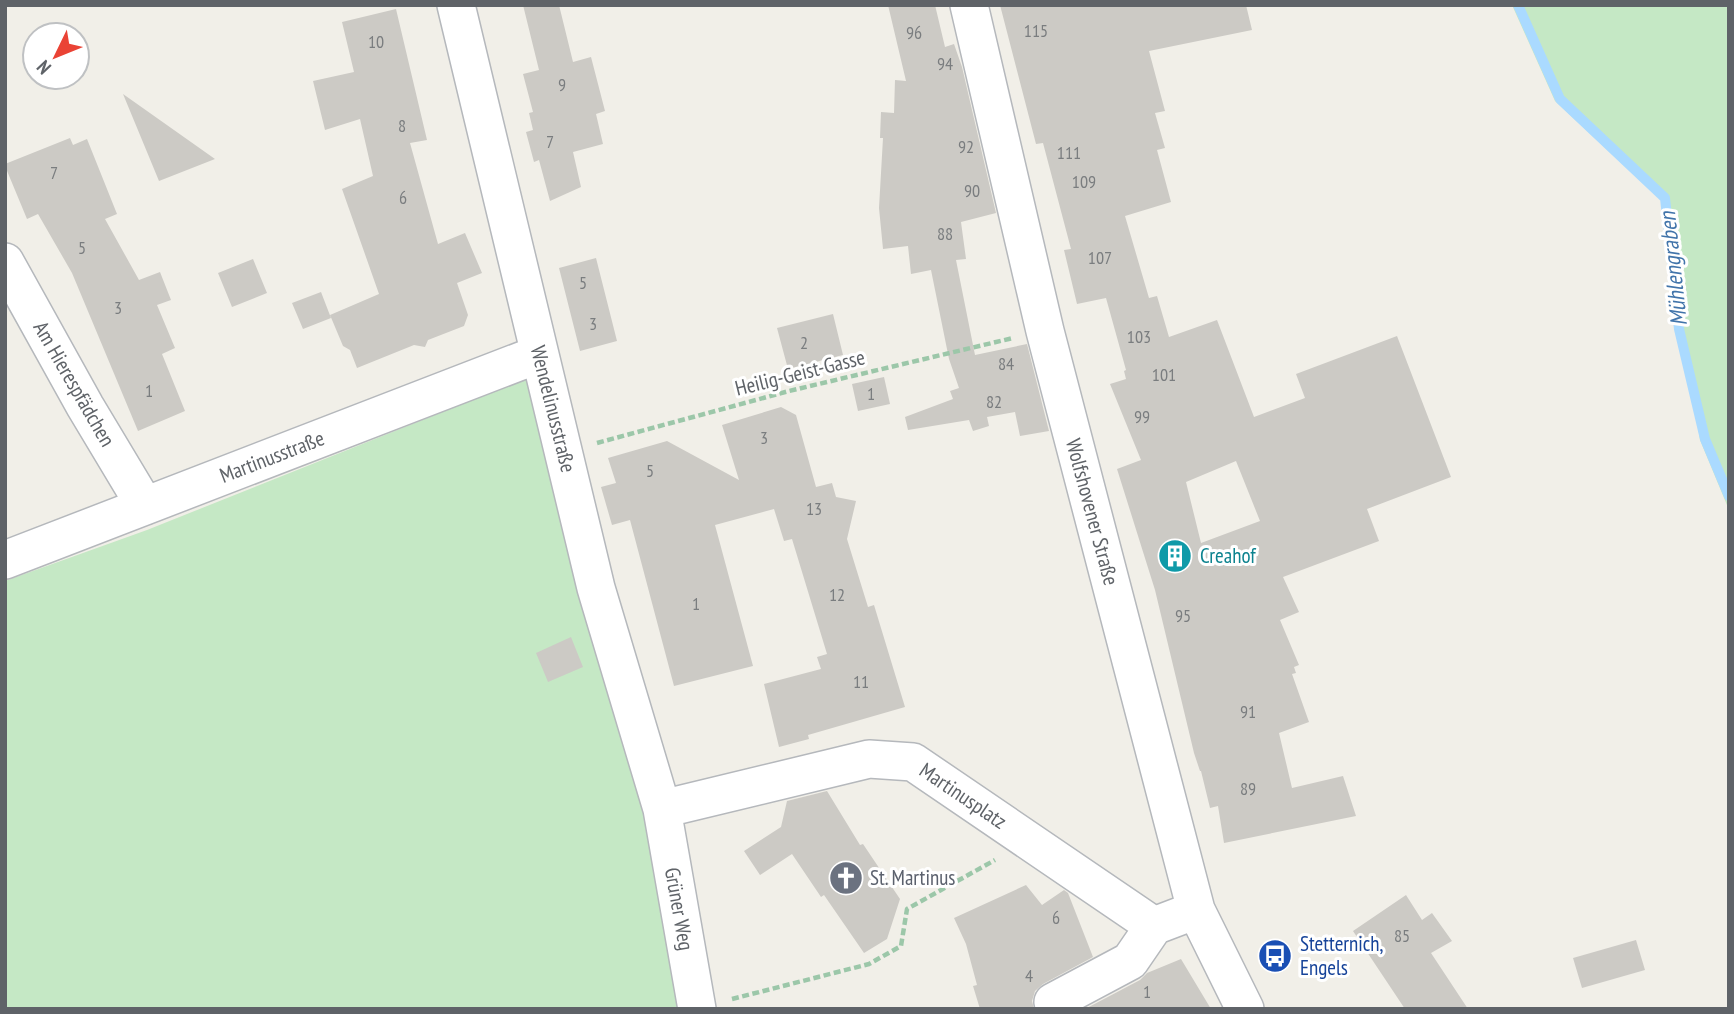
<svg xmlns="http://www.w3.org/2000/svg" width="1734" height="1014" font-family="'PT Sans Narrow',sans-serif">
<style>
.green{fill:#c5e8c5}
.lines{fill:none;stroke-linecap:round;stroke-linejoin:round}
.stream{stroke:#aadaff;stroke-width:10}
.building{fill:#cccac5;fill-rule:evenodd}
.minor-casing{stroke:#b5b8bc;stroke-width:40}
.path{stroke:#9cc7a9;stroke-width:4.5;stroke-dasharray:7 3.5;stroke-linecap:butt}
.minor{stroke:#fff;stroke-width:37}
.labels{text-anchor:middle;stroke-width:6;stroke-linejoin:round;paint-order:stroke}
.number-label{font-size:18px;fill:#7a7d7f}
.street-label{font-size:21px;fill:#5f6368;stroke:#fff}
.culture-label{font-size:21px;fill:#0d838f;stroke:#fff;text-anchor:start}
.worship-label{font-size:21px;fill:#5b616d;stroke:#fff;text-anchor:start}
.transit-label{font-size:21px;fill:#164399;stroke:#fff;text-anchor:start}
.water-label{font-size:23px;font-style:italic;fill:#4174aa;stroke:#fff}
</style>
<rect width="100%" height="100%" fill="#f1efe8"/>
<path class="green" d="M1512 5H1729V510L1700 440 1661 200 1555 101Z
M535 375 647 808 678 1009H5V581L147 530Z"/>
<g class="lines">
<path class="stream" d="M1518 5 1560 99 1665 198 1679 329 1705 439 1729 496"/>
</g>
<path class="building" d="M523 5H559L573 62 591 57 605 111 596 114 603 144 573 152 581 187 550 201 539 160 534 162 526 132 533 130 529 113 533 112 523 74 539 70Z
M888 5H935L945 47 954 44 962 67 996 213 961 222 966 259 956 260 975 355 1027 344 1049 431 1020 436 1015 412 987 417 989 426 973 431 969 420 908 430 905 417 953 399 950 391 959 388 949 359 931 270 911 274 908 246 883 249 879 208 883 138H880L881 112 894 113 895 80 906 81Z
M1000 5H1246L1252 30 1149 51 1165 111 1155 113 1165 148 1157 150 1171 202 1125 216 1149 298 1157 296 1169 337 1217 320 1254 417 1305 398 1296 374 1397 336 1451 477 1367 509 1379 541 1283 577 1299 612 1280 620 1299 665 1294 667 1296 673 1292 674 1309 722 1279 733 1292 788 1343 776 1356 816 1224 843 1218 806 1210 808 1201 771H1200L1194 753 1155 590 1117 469 1141 460 1110 384 1126 379 1124 371 1126 370 1106 298 1077 304 1064 250 1071 249 1043 143 1036 144ZM1236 461 1260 521 1201 543 1186 482Z
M396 9 427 140 410 143 438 244 465 233 482 273 457 283 468 315 464 326 428 340 425 347 414 345 357 368 350 350 343 346 330 315 379 294 342 189 373 176 360 119 325 130 313 81 354 72 342 22Z
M123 94 215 159 159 181Z
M70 138 73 145 87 139 117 214 105 219 139 280 160 272 171 300 157 305 175 348 162 354 185 411 138 431 72 273 38 214 27 219 5 166V164Z
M596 258 617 341 580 351 559 268Z
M253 259 267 293 232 307 218 273Z
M321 292 331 318 303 329 292 303Z
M833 314 843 355 788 369 777 328Z
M884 377 890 404 858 411 852 384Z
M781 407 796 415 816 487 832 483 836 497 856 501 847 539 868 607 874 605 905 707 808 735 809 739 779 747 764 684 821 669 817 657 827 654 792 539 784 541 774 509 715 525 753 666 674 686 630 520 612 525 601 487 616 483 608 458 667 441 739 480 722 425Z
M571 637 583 667 548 682 536 653Z
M827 791 860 845 863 844 900 899 887 939 864 953 824 895 821 897 792 854 760 875 744 851 781 827 787 801Z
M1026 885 1042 905 1064 890 1068 893 1093 957 1043 984 1035 991 1032 1001 1034 1009H980L973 986 977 985 966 944 954 918Z
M1406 895 1422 920 1432 913 1452 941 1431 953 1468 1009H1405L1353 931Z
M1636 940 1645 970 1582 988 1573 958Z
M1181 959 1211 1009H1085L1140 980 1147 973Z"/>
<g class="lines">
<g class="minor-casing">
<path id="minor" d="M456 5 596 588 662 809 697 1009
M969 5 1045 331 1196 910 1245 1009
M5 262 85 406 145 506
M5 560 539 354
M662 809 869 759 913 762 1154 926 1196 910
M1053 1002 1130 961 1154 926"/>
</g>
<path class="path" d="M597 443 789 391 1013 338
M732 999 869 964 901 946 907 909 995 860"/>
<use href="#minor" class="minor"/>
</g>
<defs>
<g id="building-disc" transform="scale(1.75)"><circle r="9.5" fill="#0f9aa8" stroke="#fff"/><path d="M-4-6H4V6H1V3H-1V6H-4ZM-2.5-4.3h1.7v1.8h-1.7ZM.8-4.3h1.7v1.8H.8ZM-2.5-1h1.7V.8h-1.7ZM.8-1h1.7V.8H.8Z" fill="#fff"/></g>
<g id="church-disc" transform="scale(1.75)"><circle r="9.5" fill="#6b7280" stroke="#fff"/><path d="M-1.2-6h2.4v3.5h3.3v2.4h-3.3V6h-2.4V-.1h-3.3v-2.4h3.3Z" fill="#fff"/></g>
<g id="bus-disc" transform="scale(1.75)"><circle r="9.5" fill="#1a4fb4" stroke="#fff"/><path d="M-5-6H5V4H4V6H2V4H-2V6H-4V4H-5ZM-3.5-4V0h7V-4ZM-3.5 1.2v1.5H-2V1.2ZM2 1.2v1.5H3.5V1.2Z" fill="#fff"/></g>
</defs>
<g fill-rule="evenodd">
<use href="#building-disc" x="1175" y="556"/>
<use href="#church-disc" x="846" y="878"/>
<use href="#bus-disc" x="1275" y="956"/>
</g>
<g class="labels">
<g class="number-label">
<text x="1036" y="37">115</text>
<text x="914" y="39">96</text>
<text x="376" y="48">10</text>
<text x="945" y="70">94</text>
<text x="562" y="91">9</text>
<text x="402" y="132">8</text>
<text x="550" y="148">7</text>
<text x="966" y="153">92</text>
<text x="1069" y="159">111</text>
<text x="54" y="179">7</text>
<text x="1084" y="188">109</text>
<text x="972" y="197">90</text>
<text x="403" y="204">6</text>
<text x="945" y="240">88</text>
<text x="82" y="254">5</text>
<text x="1100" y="264">107</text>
<text x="583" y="289">5</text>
<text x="118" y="314">3</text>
<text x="593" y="330">3</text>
<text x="1139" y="343">103</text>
<text x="804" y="349">2</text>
<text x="1006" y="370">84</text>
<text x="1164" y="381">101</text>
<text x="149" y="397">1</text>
<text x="871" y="400">1</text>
<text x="994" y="408">82</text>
<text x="1142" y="423">99</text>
<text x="764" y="444">3</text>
<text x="650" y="477">5</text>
<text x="814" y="515">13</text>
<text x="837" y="601">12</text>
<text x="696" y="610">1</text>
<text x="1183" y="622">95</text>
<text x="861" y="688">11</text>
<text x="1248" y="718">91</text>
<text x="1248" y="795">89</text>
<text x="1056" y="924">6</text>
<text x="1402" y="942">85</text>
<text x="1029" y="982">4</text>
<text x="1147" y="998">1</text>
</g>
<g class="street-label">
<text transform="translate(800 373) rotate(-14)" y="7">Heilig-Geist-Gasse</text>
<text transform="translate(74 384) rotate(60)" y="7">Am Hierespfädchen</text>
<text transform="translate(553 409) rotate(76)" y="7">Wendelinusstraße</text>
<text transform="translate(272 457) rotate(-21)" y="7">Martinusstraße</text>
<text transform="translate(1092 512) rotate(75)" y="7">Wolfshovener Straße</text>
<text transform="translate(963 796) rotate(34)" y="7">Martinusplatz</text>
<text transform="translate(679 909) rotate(80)" y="7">Grüner Weg</text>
</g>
<g class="culture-label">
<text x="1200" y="563">Creahof</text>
</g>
<g class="worship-label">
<text x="870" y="885">St. Martinus</text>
</g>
<g class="transit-label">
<text x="1300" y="951">Stetternich,<tspan x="1300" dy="24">Engels</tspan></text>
</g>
<g class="water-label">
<text transform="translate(1673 269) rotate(-96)" y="8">Mühlengraben</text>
</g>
</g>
<rect width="1734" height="1014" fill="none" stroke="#5f6368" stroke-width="14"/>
<g transform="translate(56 56) rotate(227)"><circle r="33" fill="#ffffff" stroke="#bfc1c3" stroke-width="2"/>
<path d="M0-5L12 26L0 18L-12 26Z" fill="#ea4335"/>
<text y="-10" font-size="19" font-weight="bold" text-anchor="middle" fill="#5f6368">N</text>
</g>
</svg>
